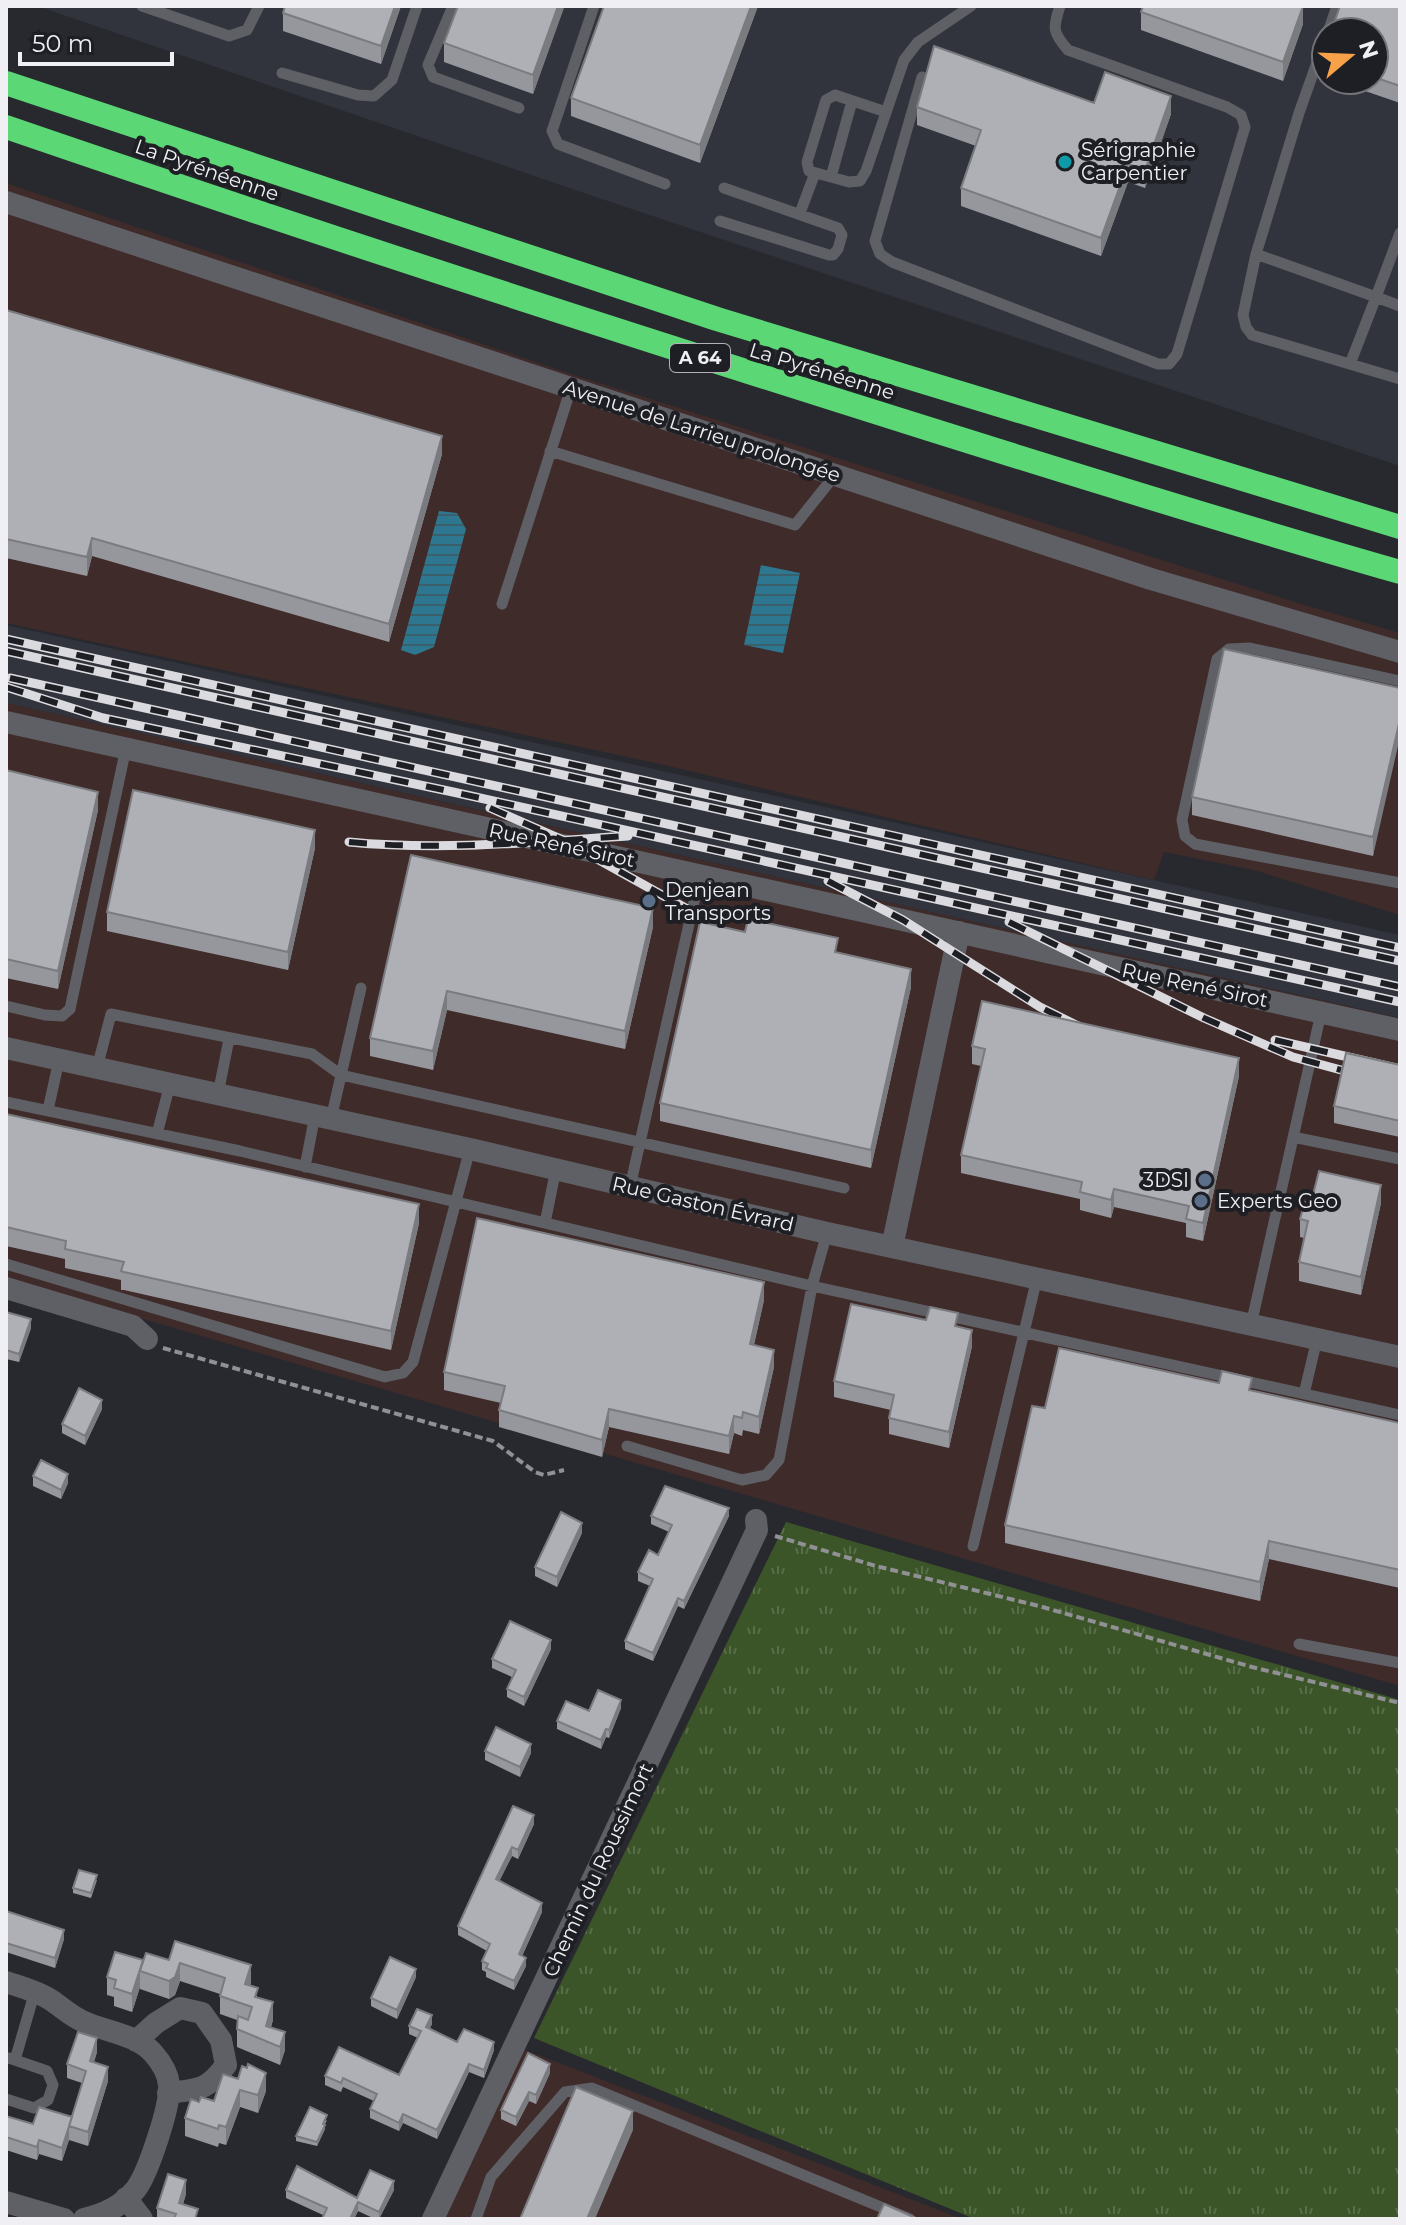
<svg xmlns="http://www.w3.org/2000/svg" width="1406" height="2225" font-family="Montserrat,sans-serif">
<style>
.built{fill:#31333d;fill-rule:evenodd}
.industrial{fill:#3f2b2a}
.grass{fill:url(#grass-tufts)}
.water{fill:url(#water-rules)}
.lines{fill:none;stroke-linecap:round;stroke-linejoin:round}
.path{stroke:#909095;stroke-width:4;stroke-dasharray:8 4;stroke-linecap:butt}
.lane{stroke:#5f6065;stroke-width:11}
.street{stroke:#5f6065;stroke-width:22}
.highway{stroke:#5cd776;stroke-width:24}
.rail-casing{stroke:#dbdbdf;stroke-width:9}
.rail{stroke:#1e1f24;stroke-width:6;stroke-dasharray:18;stroke-linecap:butt}
.wall{fill:#96979d}
.shaded-wall{fill:#7a7b7f}
.building{fill:#afb0b6;stroke:#7a7b7f;stroke-width:2}
.culture-dot{fill:#0f9aa8;stroke:#1e1f24;stroke-width:3}
.service-dot{fill:#5c6f8a;stroke:#1e1f24;stroke-width:3}
.labels{text-anchor:middle;stroke-width:8;stroke-linejoin:round;paint-order:stroke}
.shield{fill:#1e1f24;stroke:#b1b1b6;stroke-width:2}
.shield-label{font-size:18px;font-weight:bold;fill:#f0f0f4}
.poi-label{font-size:20px;fill:#f0f0f4;stroke:#1e1f24;text-anchor:start}
.street-label{font-size:20px;fill:#f0f0f4;stroke:#1e1f24}
</style>
<defs>
<pattern id="grass-tufts" width="24" height="20" patternUnits="userSpaceOnUse" patternTransform="scale(2)"><rect width="24" height="20" fill="#3b5529"/><path d="M3 7l-1-3M5 7V3M7 7l1-3M15 17l-1-3M17 17v-4M19 17l1-3" fill="none" stroke="#586e49"/></pattern>
<pattern id="water-rules" width="6" height="5" patternUnits="userSpaceOnUse" patternTransform="scale(2)"><rect width="6" height="5" fill="#2e7790"/><path d="M0 2.5h6" fill="none" stroke="#3b606c"/></pattern>
</defs>
<rect width="100%" height="100%" fill="#28292e"/>
<path class="built" d="M37 6H1400V466L584 193ZM1326 32H1374V80H1326Z
M6 625 1400 935V1018L6 703Z"/>
<path class="industrial" d="M6 183 574 375 1301 604 1400 633V915L1254 870 1164 852 1154 880 660 764 6 623Z
M6 703 1400 1018V1686L6 1279Z
M515 2046 962 2219H433Z"/>
<path class="grass" d="M786 1522 1400 1700V2219H975L534 2038Z"/>
<path class="water" d="M439 511 457 513 466 529 434 647 415 655 401 650Z
M761 565 800 573 783 653 744 645Z"/>
<g class="lines">
<path class="path" d="M163 1348 493 1441 535 1472 544 1475 564 1470
M775 1536 876 1566 1039 1606 1252 1667 1400 1703"/>
<path class="lane" d="M142 6 229 36 247 30 259 6
M453 6 428 65 433 77 519 108
M594 6 552 131 558 144 665 184
M1328 32 1337 6
M1326 37 1299 113 1256 254 1243 315 1246 327 1252 335 1400 379
M282 73 358 95 374 96 392 80 417 6
M922 77 875 241 880 254 892 262 1158 364H1169L1177 354 1245 127 1241 115 1227 107 1068 50C1052 32 1053 28 1060 6
M886 112 835 95 826 100 807 162 809 171 849 182 860 181 866 171 904 60 918 42 971 6
M831 177 852 101
M800 213 815 173
M720 221 829 255H833L838 249 842 235 838 228 724 188
M1400 233 1376 297 1400 306
M1256 254 1376 297 1350 364
M550 451 795 525 835 475
M502 604 571 388
M1400 681 1250 648 1229 649 1217 659 1182 820 1185 836 1195 844 1400 883
M6 1006 45 1015 62 1016 70 1009 126 748
M97 1068 111 1014 312 1054 341 1075 844 1188
M218 1094 229 1039
M6 1102 240 1151 812 1286 1400 1415
M48 1110 59 1060
M331 1119 361 988
M157 1134 170 1084
M1293 1137 1400 1159
M305 1167 315 1115
M630 1187 700 875
M545 1223 556 1169
M6 1264 385 1377 403 1373 413 1362 470 1149
M1251 1325 1321 1013
M1304 1394 1317 1339
M627 1446 742 1480 766 1475 779 1460 812 1286 827 1233
M973 1546 1037 1278
M1299 1644 1400 1663
M6 2059 9 2058 47 2071 53 2085 48 2100 34 2108 6 2099
M15 2060 35 1991
M476 2219 491 2177 565 2092 592 2088 910 2219"/>
<path class="street" d="M6 202 1151 579 1400 652
M6 722 1400 1030
M6 1048 470 1149 827 1233 1400 1357
M892 1247 959 932
M6 1288 133 1326 147 1339
M6 1982C21 1987 37 1991 51 2000 63 2008 73 2018 87 2023 108 2032 137 2035 153 2053 161 2062 168 2073 169 2085 171 2105 148 2173 136 2189 122 2206 105 2214 84 2219
M136 2041 156 2023 180 2008 202 2013 221 2040 226 2065C207 2091 199 2089 168 2093
M126 2198 142 2219
M6 2202 64 2219
M433 2219 757 1530 756 1520"/>
<path class="highway" d="M6 83 717 319 1400 527
M6 127C312 232 620 332 929 429 1085 478 1242 527 1400 572"/>
<g class="rail-casing">
<path id="rail" d="M6 639 1400 948
M6 651 1400 961
M10 678 1400 987
M6 687 103 718 453 792 1400 1002
M490 808 563 840 716 925
M349 842C442 851 535 842 628 836
M828 881 903 920 1040 1007 1084 1029
M1009 922 1204 1018 1293 1057 1341 1070
M1275 1040 1400 1069"/>
</g>
<use href="#rail" class="rail"/>
</g>
<path class="wall" d="M401 6 381 64 283 31V13Z
M564 6 533 94 444 62V43Z
M758 6 700 163 571 116V98Z
M1400 6V103L1333 80H1374V32Z
M1141 12 1303 24 1283 81 1141 30Z
M1326 45V78L1321 76V58Z
M1094 103 1171 114 1145 188 1128 182 1101 256 961 206V188L976 146 917 125V107Z
M6 310 442 454 389 642 92 556 87 576 6 558Z
M1400 688 1373 856 1192 815V797Z
M6 770 98 810 58 989 6 978Z
M315 848 288 970 107 931V912Z
M411 855 653 927 625 1049 447 1010 433 1070 370 1056V1038Z
M838 953 911 987 871 1168 660 1121V1103Z
M972 1046 1239 1076 1203 1241 1186 1237V1223L1114 1207 1111 1218 1080 1210V1199L961 1173V1155L981 1066 972 1064Z
M1400 1065V1137L1334 1123V1106Z
M6 1114 419 1223 391 1350 124 1290H121V1280L65 1268V1259L6 1246Z
M1311 1203H1381L1361 1295 1299 1281V1262L1304 1238 1300 1237V1219Z
M764 1300 754 1345 774 1367 759 1434 743 1430 742 1436 734 1433 729 1454 609 1427 602 1457 499 1427V1410L501 1403 444 1390V1372Z
M6 1312 31 1328 19 1362 6 1359Z
M958 1327 972 1346 949 1448 889 1434V1418L891 1410 834 1397V1381Z
M1252 1390 1400 1423V1588L1269 1559 1260 1601 1005 1543V1525L1045 1408Z
M102 1409 85 1445 62 1433V1424Z
M33 1476 68 1483 61 1499 33 1486Z
M651 1516H729L684 1609 678 1606 653 1661 625 1649V1641L650 1586 638 1581V1572L658 1555 669 1532 651 1524Z
M582 1533 557 1587 535 1576V1567Z
M551 1649 524 1706 507 1697V1689L512 1677 492 1668V1659Z
M621 1708 609 1738 606 1737 601 1749 557 1729V1721L589 1711Z
M485 1751 531 1753 520 1777 485 1760Z
M513 1806 534 1824 518 1859 512 1856 499 1881 542 1912 522 1956 526 1966 514 1990 486 1977V1972L482 1970V1961L487 1951 458 1935V1926Z
M97 1880 91 1898 73 1893V1888Z
M6 1911 64 1939 55 1968 6 1952Z
M143 1960H169L251 1983 250 1986 273 2020 271 2027 285 2050 280 2065 237 2047V2020L220 2014V1994L180 1981 175 1995 169 1999 140 1989V1987L132 2012 114 2006V1997L107 1995V1977Z
M416 1977 397 2019 371 2006V1998Z
M432 2024 430 2028 457 2042 494 2050 484 2078 469 2072 437 2139 403 2123 399 2131 370 2118V2109L374 2101 343 2087 341 2092 325 2085V2076L399 2075 418 2038 409 2034V2026Z
M97 2052 94 2062 108 2081 88 2146 69 2140 62 2161 39 2154 37 2160 6 2150V2116L33 2124 72 2117 82 2083 67 2078V2064Z
M550 2073 536 2104 529 2101 516 2126 501 2119V2110Z
M223 2074 266 2091 258 2113 240 2107 226 2145 219 2143 218 2147 185 2136V2118L199 2102 214 2101Z
M327 2120 325 2124V2129L317 2146 296 2141V2136Z
M286 2190 357 2198 394 2190 379 2219H375L358 2211 354 2219H322L323 2215 286 2198Z
M186 2194 183 2204 198 2219H157V2208Z"/>
<path class="shaded-wall" d="M395 6H401L381 64V46Z
M558 6H564V8L533 94V75Z
M751 6H758L700 163V145Z
M1303 6V24L1283 81V62Z
M1171 96V114L1145 188V170Z
M1128 164V182L1101 256V238Z
M442 436V454L389 642V624Z
M92 538V556L87 576V557Z
M1400 719V737L1373 856V837Z
M98 792V810L58 989V971Z
M315 830V848L288 970V952Z
M653 908V927L625 1049V1031Z
M911 969V987L871 1168V1150Z
M447 991V1010L433 1070V1051Z
M1239 1058V1076L1203 1241V1223Z
M1381 1185V1203L1361 1295V1277Z
M1114 1189V1207L1111 1218V1200Z
M419 1204V1223L391 1350V1331Z
M764 1282V1300L750 1361V1344Z
M31 1319V1328L19 1362V1354Z
M972 1330V1346L949 1448V1432Z
M774 1350V1367L759 1434V1417Z
M102 1400V1409L85 1445V1436Z
M609 1409V1427L602 1457V1440Z
M734 1416V1433L729 1454V1436Z
M68 1474V1483L61 1499V1490Z
M729 1508V1516L684 1609V1601Z
M582 1523V1533L557 1587V1577Z
M1269 1541V1559L1260 1601V1582Z
M678 1598V1606L653 1661V1653Z
M551 1640V1649L524 1706V1697Z
M621 1700V1708L609 1738V1730Z
M606 1729V1737L601 1749V1740Z
M531 1744V1753L520 1777V1767Z
M534 1815V1824L518 1859V1850Z
M512 1847V1856L496 1888V1879Z
M542 1903V1912L519 1963V1954Z
M64 1930V1939L55 1968V1958Z
M526 1958V1966L514 1990V1981Z
M180 1963V1981L175 1995 169 1999V1981Z
M251 1965V1983L245 2002V1984Z
M416 1969V1977L397 2019V2010Z
M140 1971V1987L132 2012V1994Z
M273 2002V2020L266 2044V2026Z
M432 2015V2024L426 2035V2027Z
M285 2032V2050L280 2065V2047Z
M97 2038V2052L90 2075V2061Z
M494 2042V2050L484 2078V2070Z
M469 2064V2072L437 2139V2130Z
M550 2064V2073L536 2104V2095Z
M108 2067V2081L88 2146V2132Z
M266 2073V2091L258 2113V2095Z
M240 2090V2107L226 2145V2127Z
M529 2092V2101L516 2126V2117Z
M633 2111V2130L595 2219H587Z
M403 2114V2123L399 2131V2123Z
M325 2125V2129L317 2146V2142Z
M69 2126V2140L62 2161V2148Z
M39 2140V2154L37 2160V2147Z
M186 2180V2194L179 2217V2203Z
M394 2181V2190L379 2219V2212Z
M358 2202V2211L354 2219H350Z"/>
<path class="building" d="M285 6H395L381 46 283 13Z
M458 6H558L533 75 444 43Z
M604 6H751L700 145 571 98Z
M1143 6H1303L1283 62 1141 12Z
M1340 6H1400V86L1374 77V32H1331Z
M1326 45V60L1321 58Z
M934 46 1094 103 1105 72 1171 96 1145 170 1128 164 1101 238 961 188 981 130 917 107Z
M6 310 442 436 389 624 92 538 87 557 6 539Z
M1224 649 1400 688V719L1373 837 1192 797Z
M6 770 98 792 58 971 6 959Z
M133 790 315 830 288 952 107 912Z
M411 855 653 908 625 1031 447 991 433 1051 370 1038Z
M748 919 838 938 835 952 911 969 871 1150 660 1103 700 922 745 932Z
M982 1001 1239 1058 1203 1223 1186 1219 1189 1206 1114 1189 1111 1200 1080 1192 1082 1182 961 1155 985 1049 972 1046Z
M1346 1053 1400 1065V1121L1334 1106Z
M6 1114 419 1204 391 1331 124 1272 121 1271 124 1262 65 1249 66 1241 6 1227Z
M1319 1171 1381 1185 1361 1277 1299 1262 1308 1221 1300 1219 1305 1202 1311 1203Z
M477 1218 764 1282 750 1344 774 1350 759 1417 743 1412 742 1418 734 1416 729 1436 609 1409 602 1440 499 1410 505 1386 444 1372Z
M851 1304 926 1320 930 1307 958 1313 955 1326 972 1330 949 1432 889 1418 894 1395 834 1381Z
M6 1312 31 1319 19 1354 6 1350Z
M1059 1348 1219 1383 1222 1371 1252 1378 1249 1390 1400 1423V1570L1269 1541 1260 1582 1005 1525 1032 1406 1045 1408Z
M79 1388 102 1400 85 1436 62 1424Z
M41 1460 68 1474 61 1490 33 1476Z
M665 1486 729 1508 684 1601 678 1598 653 1653 625 1641 653 1579 638 1572 649 1550 658 1555 672 1525 651 1516Z
M561 1512 582 1523 557 1577 535 1567Z
M510 1621 551 1640 524 1697 507 1689 516 1670 492 1659Z
M598 1690 621 1700 609 1730 606 1729 601 1740 557 1721 566 1701 589 1711Z
M496 1727 531 1744 520 1767 485 1751Z
M513 1806 534 1815 518 1850 512 1847 496 1879 542 1903 519 1954 526 1958 514 1981 486 1968 488 1964 482 1961 490 1944 458 1926Z
M79 1870 97 1875 91 1893 73 1888Z
M6 1911 64 1930 55 1958 6 1943Z
M175 1941 251 1965 245 1984 258 1988 255 1997 273 2002 266 2026 285 2032 280 2047 237 2029 238 2016 248 2020 252 2007 220 1996 225 1978 180 1963 175 1977 169 1981 140 1971 146 1953 169 1960Z
M115 1952 143 1960 132 1994 114 1988 116 1980 107 1977Z
M390 1957 416 1969 397 2010 371 1998Z
M417 2009 432 2015 426 2027 457 2042 464 2029 494 2042 484 2070 469 2064 437 2130 403 2114 399 2123 370 2109 377 2094 343 2078 341 2083 325 2076 339 2047 399 2075 421 2031 409 2026Z
M78 2032 97 2038 90 2061 108 2067 88 2132 69 2126 86 2071 67 2064Z
M528 2053 550 2064 536 2095 529 2092 516 2117 501 2110Z
M248 2064 266 2073 258 2095 240 2090 226 2127 219 2125 218 2129 185 2118 191 2099 199 2102 201 2097 214 2101 223 2074 238 2079 242 2066 247 2068Z
M576 2087 633 2111 587 2219H520Z
M39 2107 72 2117 62 2148 39 2140 37 2147 6 2137V2116L33 2124Z
M310 2107 327 2115 323 2124 325 2125 317 2142 296 2136Z
M297 2166 357 2198 370 2170 394 2181 379 2212 358 2202 350 2219H322L327 2208 286 2190Z
M168 2174 186 2180 179 2203 198 2209 195 2219H174L176 2214 157 2208Z
M884 2204 918 2219H877Z"/>
<circle class="culture-dot" cx="1065" cy="162" r="8"/>
<g class="service-dot">
<circle cx="649" cy="901" r="8"/>
<circle cx="1205" cy="1180" r="8"/>
<circle cx="1201" cy="1201" r="8"/>
</g>
<g class="labels">
<rect class="shield" x="670" y="344" width="60" height="28" rx="6"/>
<g class="shield-label">
<text x="700" y="364">A 64</text>
</g>
<g class="poi-label">
<text x="1081" y="157">Sérigraphie<tspan x="1081" dy="23">Carpentier</tspan></text>
<text x="665" y="897">Denjean<tspan x="665" dy="23">Transports</tspan></text>
<text x="1189" y="1187" text-anchor="end">3DSI</text>
<text x="1217" y="1208">Experts Geo</text>
</g>
<g class="street-label">
<text transform="translate(207 170) rotate(19)" y="7">La Pyrénéenne</text>
<text transform="translate(822 371) rotate(17)" y="7">La Pyrénéenne</text>
<text transform="translate(702 431) rotate(18)" y="7">Avenue de Larrieu prolongée</text>
<text transform="translate(562 845) rotate(12)" y="7">Rue René Sirot</text>
<text transform="translate(1195 985) rotate(12)" y="7">Rue René Sirot</text>
<text transform="translate(703 1204) rotate(13)" y="7">Rue Gaston Évrard</text>
<text transform="translate(598 1870) rotate(-65)" y="7">Chemin du Roussimort</text>
</g>
</g>
<rect width="1406" height="2225" fill="none" stroke="#f0f0f4" stroke-width="16"/>
<g transform="translate(1350 56) rotate(71)"><circle r="38" fill="#1e1f24" stroke="#727377" stroke-width="2"/>
<path d="M0-6L14 30L0 20L-14 30Z" fill="#f7a149"/>
<text y="-12" font-size="22" font-weight="bold" text-anchor="middle" fill="#f0f0f4">N</text>
</g>
<path d="M20 52v12h152v-12" fill="none" stroke="#f0f0f4" stroke-width="4"/>
<text x="32" y="52" font-size="24" fill="#f0f0f4" stroke="#1e1f24" stroke-width="6" paint-order="stroke">50 m</text>
</svg>
